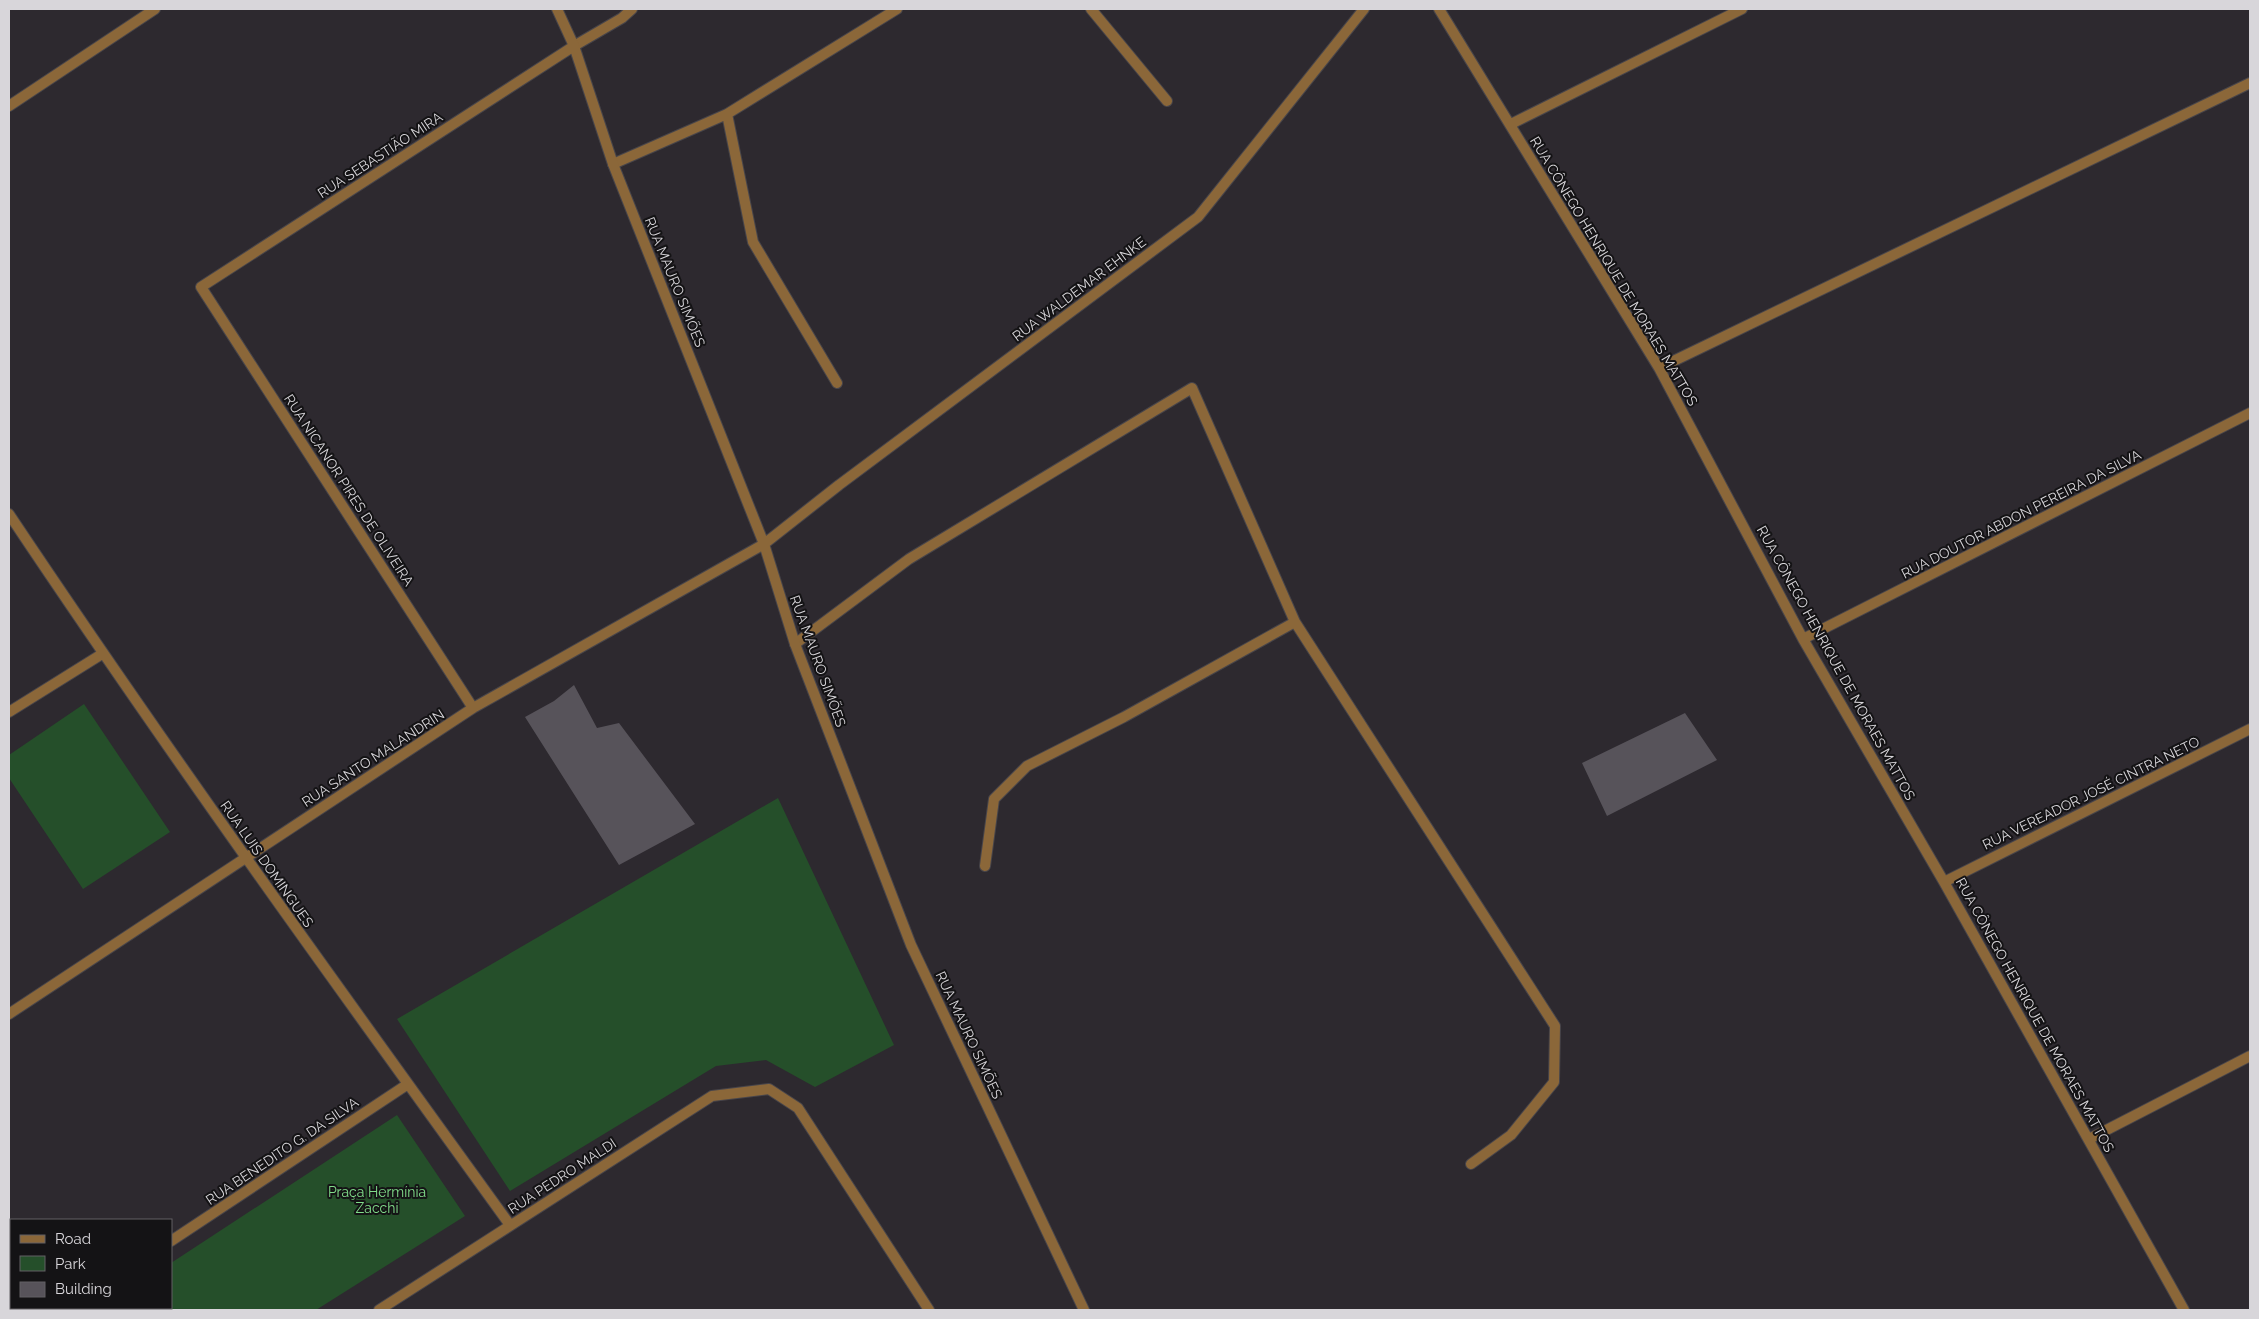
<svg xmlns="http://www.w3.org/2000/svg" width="2259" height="1319" font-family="Raleway,sans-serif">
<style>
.green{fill:#254f2a}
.building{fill:#57535a}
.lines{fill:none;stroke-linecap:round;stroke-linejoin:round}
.lane-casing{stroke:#48454a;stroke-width:12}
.street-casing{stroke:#48454a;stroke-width:12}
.lane{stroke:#8b6739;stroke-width:10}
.street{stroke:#8b6739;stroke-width:10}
.labels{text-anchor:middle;stroke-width:4;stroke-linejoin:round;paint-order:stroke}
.street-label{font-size:14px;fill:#d8d6da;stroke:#141315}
.park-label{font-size:14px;fill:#81dc8a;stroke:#141315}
</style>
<rect width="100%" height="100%" fill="#2d292f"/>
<path class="green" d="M84 704 170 832 83 889 9 778V755Z
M778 798 894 1045 815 1087 766 1060 716 1066 510 1191 397 1019Z
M397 1115 465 1216 316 1310H99L103 1308H171V1263Z"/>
<path class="building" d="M574 685 597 728 619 723 695 824 619 865 525 717 554 701Z
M1685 713 1717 760 1607 816 1582 763Z"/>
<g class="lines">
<g class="lane-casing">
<path id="lane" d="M1091 9 1167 101
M574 46 622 18 632 9
M727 114 753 242 837 383
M613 164 727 114 897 9
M795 644 909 559 1192 388 1295 622 1555 1026 1554 1082 1511 1135 1471 1164
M985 866 994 799 1027 766 1124 717 1295 622"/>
</g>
<g class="street-casing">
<path id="street" d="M557 9 574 46 613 164 764 544 795 644 911 945 1084 1310
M1439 9 1659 368 1803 639 1944 882 2184 1310
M9 106 155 9
M1511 124 1742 9
M1659 368 2250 83
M9 514C170 755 340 990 510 1225
M1803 639 2250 413
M473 708 201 287 574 46
M9 712 102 654
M1944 882 2250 729
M9 1014 473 708 764 544 839 485 1198 217 1364 9
M2089 1139 2250 1056
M171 1241 408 1084
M67 1310 71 1308
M379 1310 712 1096 769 1089 798 1108 929 1310"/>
</g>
<use href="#lane" class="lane"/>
<use href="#street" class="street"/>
</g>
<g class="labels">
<g class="street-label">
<text transform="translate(380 155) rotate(-33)" y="5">RUA SEBASTIÃO MIRA</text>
<text transform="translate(1614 271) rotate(59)" y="5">RUA CÔNEGO HENRIQUE DE MORAES MATTOS</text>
<text transform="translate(675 282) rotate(68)" y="5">RUA MAURO SIMÕES</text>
<text transform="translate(1079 289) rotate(-37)" y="5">RUA WALDEMAR EHNKE</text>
<text transform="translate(349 490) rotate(57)" y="5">RUA NICANOR PIRES DE OLIVEIRA</text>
<text transform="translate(2021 514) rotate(-27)" y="5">RUA DOUTOR ABDON PEREIRA DA SILVA</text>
<text transform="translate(818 661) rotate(70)" y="5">RUA MAURO SIMÕES</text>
<text transform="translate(1836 663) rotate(61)" y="5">RUA CÔNEGO HENRIQUE DE MORAES MATTOS</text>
<text transform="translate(373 758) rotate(-33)" y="5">RUA SANTO MALANDRIN</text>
<text transform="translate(2091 793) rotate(-26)" y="5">RUA VEREADOR JOSÉ CINTRA NETO</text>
<text transform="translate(267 864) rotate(55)" y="5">RUA LUIS DOMINGUES</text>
<text transform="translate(2035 1015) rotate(61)" y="5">RUA CÔNEGO HENRIQUE DE MORAES MATTOS</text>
<text transform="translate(969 1035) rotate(65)" y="5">RUA MAURO SIMÕES</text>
<text transform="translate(282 1151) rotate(-34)" y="5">RUA BENEDITO G. DA SILVA</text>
<text transform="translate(562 1176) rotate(-33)" y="5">RUA PEDRO MALDI</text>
</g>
<g class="park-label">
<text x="377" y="1197">Praça Hermínia<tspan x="377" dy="16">Zacchi</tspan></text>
</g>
</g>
<rect width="2259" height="1319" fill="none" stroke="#d8d6da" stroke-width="20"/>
<rect x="10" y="1219" width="162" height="90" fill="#141315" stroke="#626164"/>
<rect x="20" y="1235" width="25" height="8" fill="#8b6739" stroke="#626164"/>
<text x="55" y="1244" font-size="15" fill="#d8d6da">Road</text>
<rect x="20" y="1256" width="25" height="15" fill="#254f2a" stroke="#626164"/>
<text x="55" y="1269" font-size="15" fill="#d8d6da">Park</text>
<rect x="20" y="1282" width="25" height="15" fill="#57535a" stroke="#626164"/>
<text x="55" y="1294" font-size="15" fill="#d8d6da">Building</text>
</svg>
